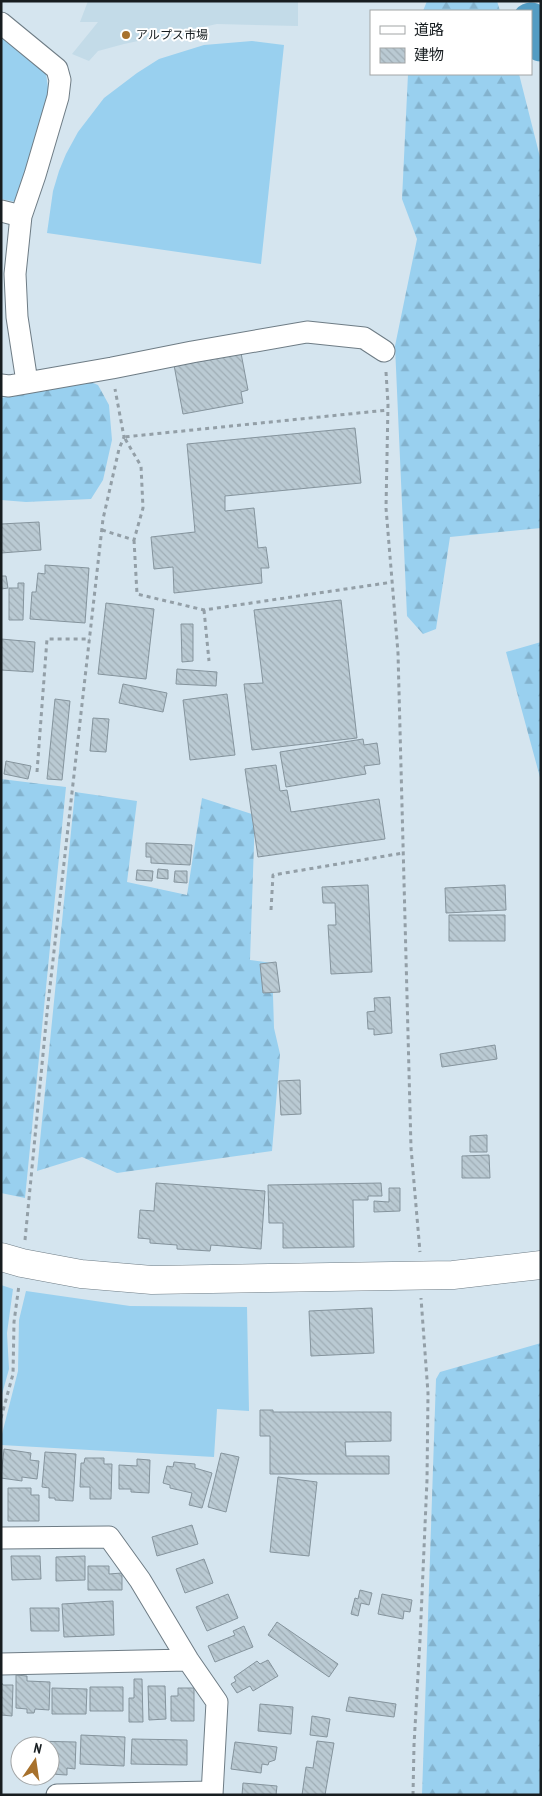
<svg xmlns="http://www.w3.org/2000/svg" width="542" height="1796" font-family="'PT Sans Narrow','Noto Sans JP',sans-serif">
<style>
.built{fill:#c3dbe8}
.grass{fill:#99d0ef}
.forest{fill:url(#forest-firs)}
.lines{fill:none;stroke-linecap:round;stroke-linejoin:round}
.river{stroke:#539cc3;stroke-width:39}
.building{fill:url(#building-back-hatch);stroke:#85949d}
.street-casing{stroke:#6e7c85;stroke-width:23}
.secondary-casing{stroke:#6e7c85;stroke-width:29}
.path{stroke:#939fa7;stroke-width:3;stroke-dasharray:4 4;stroke-linecap:butt}
.street{stroke:#fff;stroke-width:21}
.secondary{stroke:#fff;stroke-width:28}
.poi-dot{fill:#a7712c;stroke:#fff;stroke-width:2}
.labels{text-anchor:middle;stroke-width:4;stroke-linejoin:round;paint-order:stroke}
.poi-label{font-size:12px;fill:#171d20;stroke:#fff;text-anchor:start}
</style>
<defs>
<pattern id="forest-firs" width="22" height="20" patternUnits="userSpaceOnUse" patternTransform="scale(1.25)"><rect width="22" height="20" fill="#99d0ef"/><path d="M5 1l3.5 6h-7zM16 11l3.5 6h-7z" fill="#83b2cd"/></pattern>
<pattern id="building-back-hatch" width="6" height="6" patternUnits="userSpaceOnUse" patternTransform="scale(1.25)"><rect width="6" height="6" fill="#bacad3"/><path d="M-1 5l2 2M0 0l6 6M5-1l2 2" fill="none" stroke="#9fadb5"/></pattern>
</defs>
<rect width="100%" height="100%" fill="#d5e5ef"/>
<path class="built" d="M88 1H298V26L217 24 124 44 98 51 89 61 72 54 98 22H80Z"/>
<path class="grass" d="M1 32 36 61 46 74 49 94 16 202 1 199Z
M252 41 284 45 261 264 47 233 53 191 59 171 66 154 78 132 104 98 137 73 159 59 204 45Z
M1 1285 13 1289 7 1333 9 1369 1 1398Z
M26 1291 130 1306 247 1307 249 1411 217 1409 214 1457 1 1445V1438L18 1371 19 1320Z"/>
<path class="forest" d="M427 1H497L500 11H423Z
M408 74H519L541 161V528L450 537 436 629 423 634 407 616 395 346 417 239 402 199Z
M86 380 98 385 109 405 112 440 103 480 91 499 26 502 1 500V398Z
M541 642V781L506 652Z
M1 779 66 787 25 1198 1 1193Z
M75 792 137 801 127 882 187 895 202 798 255 815 250 960 272 963 274 1028 280 1054 272 1151 117 1173 82 1157 37 1171Z
M541 1343V1795H422L436 1379 440 1372Z"/>
<g class="lines">
<path class="river" d="M531 22 541 42"/>
</g>
<path class="building" d="M241 353 248 390 241 392 243 403 183 414 174 365Z
M355 428 361 483 225 496V511L254 508 258 548 266 547 269 568H261L262 583 174 593 173 567 154 569 151 537 195 532 187 444Z
M39 522 41 550 1 553V524Z
M45 565 89 568 85 623 30 619 32 592H36L38 573 45 574Z
M1 576H6L8 588 1 589Z
M18 583H24L23 620H9V588H18Z
M341 600 357 738 252 750 244 684 263 683 254 610Z
M106 603 154 609 146 679 98 674Z
M181 624H193V661L182 662Z
M1 639 35 642 33 672 1 670Z
M177 669 217 672 216 686 176 684Z
M123 684 167 693 163 712 119 703Z
M227 694 235 755 190 760 183 700Z
M55 699 70 701 62 780 47 779Z
M93 718 109 719 106 752 90 751Z
M363 739 364 745 377 743 380 764 364 766 366 774 286 787 280 752Z
M6 761 31 766 28 779 4 774Z
M276 765 280 791 287 790 291 812 379 799 385 839 258 857 245 769Z
M146 843 192 845 190 865 151 863V857H146Z
M158 869 168 870V879L157 878Z
M137 870 153 871 152 881 136 880Z
M175 871H187V883L174 882Z
M368 885 372 972 331 974 328 925H336L335 903H323L322 887Z
M505 885 506 910 446 913 445 888Z
M449 915H505V941H449Z
M276 962 280 992 263 993 260 964Z
M390 997 392 1033 374 1035V1029H368L367 1012 375 1011 374 998Z
M495 1045 497 1059 442 1067 440 1054Z
M300 1080 301 1114 281 1115 279 1081Z
M487 1135V1152H470V1136Z
M489 1155 490 1178H462V1156Z
M156 1183 265 1191 261 1249 211 1245 210 1251 177 1249V1245L150 1243V1239L138 1238 140 1210 154 1211Z
M381 1183 382 1196H368V1200H353L354 1247 283 1248V1223H269L268 1185Z
M389 1188H400V1211L374 1212V1201L389 1202Z
M372 1308 374 1353 311 1356 309 1311Z
M260 1410H273V1412H391V1441L345 1442 346 1456H389V1474H270V1436H260Z
M4 1449 31 1453 30 1460 39 1461 37 1479 22 1477V1481L1 1478Z
M45 1452 76 1454 73 1501 55 1500V1498H49V1488L42 1487Z
M221 1453 239 1457 226 1512 208 1507Z
M85 1458H104V1464H112L111 1499H90V1487H80L81 1463H84Z
M137 1459 150 1460 149 1493 131 1492V1489H119V1465L137 1466Z
M174 1462 195 1464V1468L212 1473 202 1508 189 1505 192 1493 170 1488V1485L163 1483 167 1466 173 1467Z
M278 1477 317 1482 309 1556 270 1552Z
M8 1488H31V1495H39V1521H8Z
M192 1525 198 1544 157 1556 152 1537Z
M11 1556H40L41 1579 12 1580Z
M85 1556V1580L56 1581V1557Z
M204 1559 213 1583 185 1593 176 1569Z
M88 1566H109V1574L122 1573V1590H88Z
M360 1590 372 1593 369 1605 361 1603 358 1616 351 1614 355 1598 358 1599Z
M228 1594 238 1618 207 1631 196 1607Z
M382 1594 412 1600 410 1612 404 1611 403 1619 378 1614Z
M113 1601 114 1635 64 1637 62 1604Z
M30 1608H59V1631H31Z
M277 1622 338 1664 329 1677 268 1635Z
M244 1626 253 1647 215 1662 208 1646 235 1635 233 1631Z
M268 1660 278 1676 253 1691 250 1686 237 1693 231 1684 236 1681 234 1677 257 1661 260 1664Z
M16 1675 27 1676V1681L50 1682 49 1710 35 1709 34 1713H27V1709L16 1708Z
M134 1679H142L143 1722H129V1698H134Z
M1 1682 3 1685H13L12 1716 1 1715Z
M148 1686H165L166 1719 149 1720Z
M90 1687H123V1711H90Z
M52 1688 87 1689 86 1714H52Z
M178 1688H194V1721H171V1696H178Z
M349 1697 396 1704 394 1717 346 1711Z
M260 1704 293 1707 291 1734 258 1731Z
M312 1716 330 1719 327 1737 310 1735Z
M81 1735 125 1737 124 1766 80 1764Z
M132 1739 187 1740V1765L131 1764Z
M31 1741 76 1742 75 1769 67 1768V1775L50 1774V1746H31Z
M317 1741 334 1743 325 1795H302L306 1767 313 1768Z
M235 1742 277 1747 275 1760 269 1762 268 1765 262 1764 261 1773 231 1769Z
M243 1783 277 1786 276 1795H242Z"/>
<g class="lines">
<g class="street-casing">
<path id="street" d="M1 23 57 69 60 80 58 97 35 175 21 216 15 274 17 317 27 382
M1 211 21 216
M1 385 9 386 112 368 192 352 307 332 364 338 384 351
M1 1538 109 1537 140 1580 188 1660 217 1702 212 1795
M1 1664 188 1660
M57 1795 212 1792"/>
</g>
<g class="secondary-casing">
<path id="secondary" d="M1 1257 22 1263 81 1274 152 1280 453 1275 541 1265"/>
</g>
<path class="path" d="M386 372 388 404 386 508 398 653 411 1148 420 1252
M102 530 134 540 143 508 141 466 124 437 388 410
M134 540 137 594 204 610 393 582
M204 610 209 661
M37 772 47 639H90
M271 910 273 875 403 853
M25 1240 47 1013 103 519 119 449 124 437 115 389
M1 1418 13 1374 14 1322 19 1285
M413 1795 414 1745 420 1640 427 1480 428 1393 421 1298"/>
<use href="#street" class="street"/>
<use href="#secondary" class="secondary"/>
</g>
<circle class="poi-dot" cx="126" cy="35" r="5"/>
<g class="labels">
<g class="poi-label">
<text x="136" y="39">アルプス市場</text>
</g>
</g>
<rect width="542" height="1796" fill="none" stroke="#171d20" stroke-width="5"/>
<rect x="370" y="10" width="162" height="65" fill="#ffffff" stroke="#a2a5a6"/>
<rect x="380" y="26" width="25" height="8" fill="#ffffff" stroke="#a2a5a6"/>
<text x="414" y="35" font-size="15" fill="#171d20">道路</text>
<rect x="380" y="48" width="25" height="15" fill="url(#building-back-hatch)" stroke="#a2a5a6"/>
<text x="414" y="60" font-size="15" fill="#171d20">建物</text>
<g transform="translate(35 1761) rotate(13)"><circle r="24" fill="#ffffff" stroke="#a2a5a6"/>
<path d="M0-4L9 19L0 12L-9 19Z" fill="#a7712c"/>
<text y="-8" font-size="14" font-weight="bold" text-anchor="middle" fill="#171d20">N</text>
</g>
</svg>
